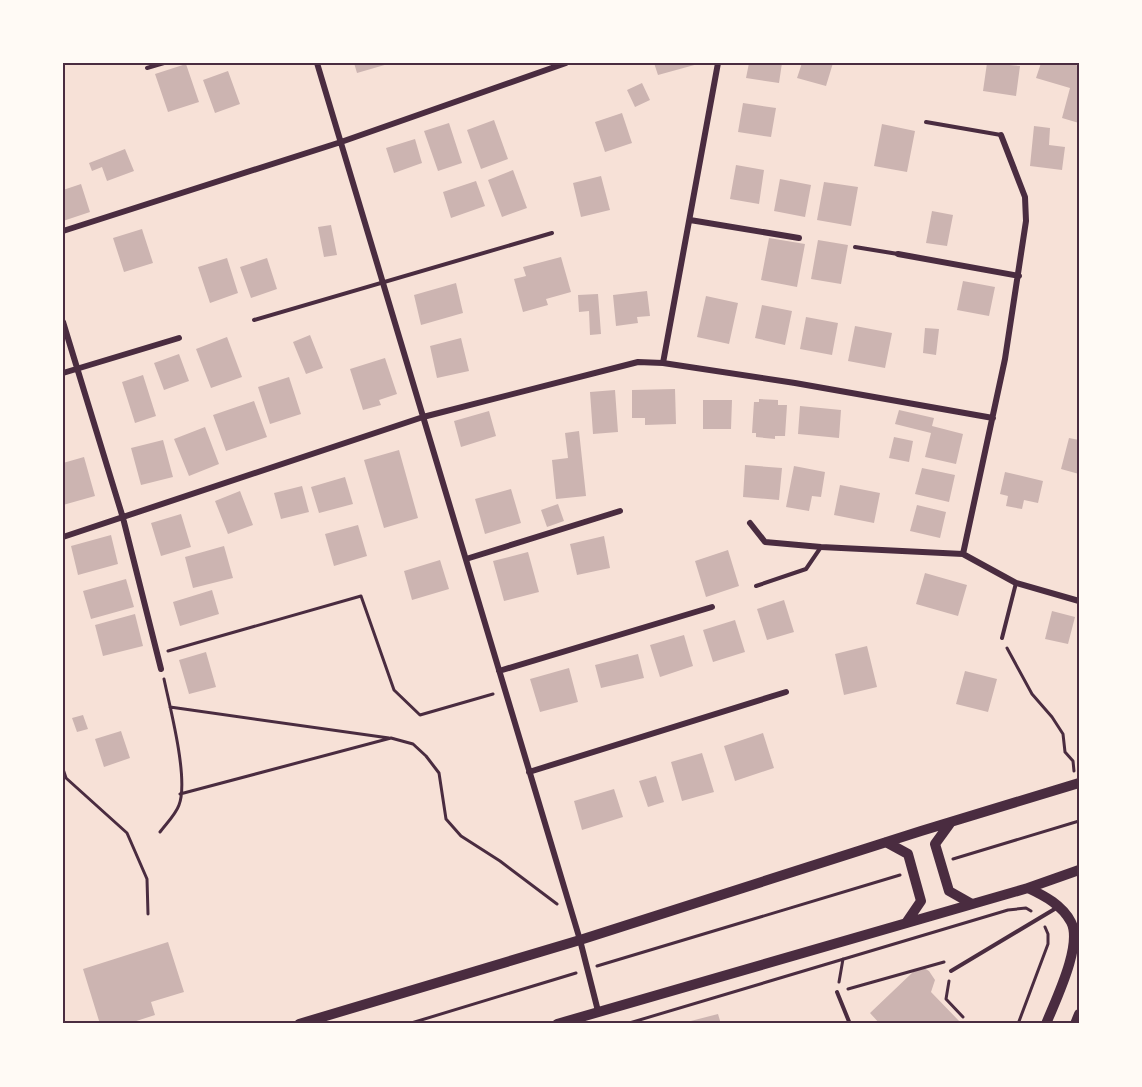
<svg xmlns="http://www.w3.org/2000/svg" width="1142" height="1087" font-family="'Crimson Pro',serif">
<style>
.building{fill:#ccb4b1}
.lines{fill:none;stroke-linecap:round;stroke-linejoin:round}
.path{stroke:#4a2c40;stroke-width:3}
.service{stroke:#4a2c40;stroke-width:4}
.minor{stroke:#4a2c40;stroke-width:6}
.secondary{stroke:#4a2c40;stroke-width:10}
.neatline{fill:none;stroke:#4a2c40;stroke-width:2}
</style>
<rect width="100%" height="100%" fill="#f7e1d7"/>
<path class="building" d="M354 63H388V64L357 73Z
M654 63H697L698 64 658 75Z
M749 63H782L779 83 746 78Z
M802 63H833L826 86 797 78Z
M987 63 1020 66 1016 96 983 91Z
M1041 63H1068L1079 66V123L1062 118 1070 88 1036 78Z
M186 64 199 102 168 112 155 74Z
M228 71 240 104 215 113 203 80Z
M642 83 650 100 635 107 627 90Z
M743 103 776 108 771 137 738 132Z
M622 113 632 143 605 152 595 122Z
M494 120 508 159 481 169 467 130Z
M449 123 462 163 438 171 424 131Z
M882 124 915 131 907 172 874 166Z
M1034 126 1050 128 1049 145 1065 147 1062 170 1030 166Z
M415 139 422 163 394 173 386 148Z
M125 149 134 171 107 181 102 167 92 171 89 163Z
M736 165 764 170 759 204 730 199Z
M513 170 527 208 502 217 488 180Z
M601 176 610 210 581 217 573 183Z
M780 179 811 185 805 217 774 211Z
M476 181 485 206 451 218 443 192Z
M824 182 858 187 851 226 817 220Z
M81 184 90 212 63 221V190Z
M932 211 953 215 947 246 926 243Z
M331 225 337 255 324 257 318 227Z
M142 229 153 263 124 272 113 238Z
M769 238 805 244 797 287 761 280Z
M818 240 848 245 841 284 811 279Z
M561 257 571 292 546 299 548 305 523 312 514 279 526 276 523 267Z
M227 258 238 293 210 303 198 267Z
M267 258 277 289 251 298 240 267Z
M963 281 995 287 989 316 957 310Z
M456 283 463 313 421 325 414 295Z
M647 291 650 316 637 317 638 323 616 326 613 295Z
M598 294 601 334 590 335 589 311 579 312 578 295Z
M706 296 738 303 729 344 697 337Z
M762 305 792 311 785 345 755 338Z
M806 317 838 323 832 355 800 349Z
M855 326 892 333 885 368 848 361Z
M925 328 939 329 936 355 923 353Z
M310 335 323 368 306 374 293 342Z
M227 337 242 377 211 388 196 349Z
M461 338 469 371 437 378 430 346Z
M179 354 189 381 164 390 154 363Z
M385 358 397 394 379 400 381 405 363 410 350 369Z
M143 375 156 416 135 423 122 382Z
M289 377 301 414 270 424 258 387Z
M675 389 676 424 645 425V418H632V390Z
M615 390 618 432 593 434 590 392Z
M759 399 778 400V405H787L785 436H775V439L756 437V433H752L754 402H759Z
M703 400H732L731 429H703Z
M254 401 267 437 226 451 213 415Z
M800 406 841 410 839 438 798 434Z
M899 410 934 418 932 426 963 434 956 464 925 457 931 433 895 424Z
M489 411 496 436 461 447 454 421Z
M205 427 219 464 189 476 174 439Z
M579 431 586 496 556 499 552 460 568 458 565 433Z
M894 437 913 441 909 462 889 458Z
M1069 438 1079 440V474L1061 469Z
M163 440 173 477 141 485 131 448Z
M399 450 418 518 384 528 364 460Z
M84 457 95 496 63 505V463Z
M745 465 782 468 779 500 743 497Z
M794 466 825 472 821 497 812 496 809 511 786 507Z
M922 468 955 475 949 502 915 494Z
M1005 472 1043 481 1038 503 1024 500 1022 509 1006 506 1008 496 1000 494Z
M345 477 353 504 319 513 311 487Z
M840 485 880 493 874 523 834 515Z
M302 486 309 512 281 519 274 493Z
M511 489 521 523 485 534 475 499Z
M240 491 253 525 228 534 215 501Z
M558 504 564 521 547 527 541 510Z
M917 505 946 512 940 538 910 531Z
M181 514 191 547 161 556 151 523Z
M358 525 367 556 334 566 325 534Z
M111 535 118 564 78 575 71 546Z
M604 536 610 568 577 575 570 544Z
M224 546 233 578 193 588 185 557Z
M728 550 739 586 706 597 695 561Z
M528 552 539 592 504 601 493 561Z
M440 560 449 589 412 600 404 571Z
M925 573 967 585 958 616 916 604Z
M126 579 134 607 91 619 83 591Z
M212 590 219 614 180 626 173 602Z
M784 600 794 632 767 640 757 609Z
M1052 611 1075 617 1068 644 1045 639Z
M135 614 143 646 103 656 95 625Z
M735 620 745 652 713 662 703 630Z
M684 635 693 666 660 677 650 645Z
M867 646 877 687 844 695 835 654Z
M206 652 216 687 189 694 179 660Z
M638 654 644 678 601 688 595 665Z
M569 668 578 702 540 712 530 679Z
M965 671 997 679 988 712 956 704Z
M83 715 88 729 77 732 72 718Z
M121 731 130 758 104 767 95 739Z
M763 733 774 768 735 781 724 746Z
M702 753 714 792 682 801 671 762Z
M656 776 664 802 648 807 639 781Z
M614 789 623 817 582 830 574 801Z
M168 942 184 992 151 1002 155 1015 127 1024H100L83 969Z
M924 968 929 971 935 980 931 992 961 1023 880 1024 870 1013 913 972Z
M718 1014 721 1024H683V1023Z"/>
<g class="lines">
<path class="path" d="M1007 648 1032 694 1052 717 1063 734 1065 752 1073 761 1074 771
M168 651 361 596 394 690 420 715 493 694
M170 707 389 738
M63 769 66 778 127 833 147 879 148 914
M180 794 391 738 413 744 426 756 439 773 446 819 461 836 500 861 557 904
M160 832C166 824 176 814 179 805 189 779 170 708 164 679
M953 859 1079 821
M597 966 900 875
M949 981 946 999 963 1017
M839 982 843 959
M848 989 944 962
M408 1024 576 973
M626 1024 1008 910 1026 908 1031 911
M1018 1024 1048 944V934L1045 927"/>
<path class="service" d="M147 68 164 63
M926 122 1001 135
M855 247 898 254
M254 320 552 233
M756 586 806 569 821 547
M1002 638 1016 583
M951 971 1058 907
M837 992 850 1024"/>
<path class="minor" d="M317 63 580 940 598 1011
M690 220 799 238
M63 231 341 142 566 63
M898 254 1019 276
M63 322 123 518 161 669
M663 363 718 63
M63 373 179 338
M750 523 765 542 821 547 963 554 1016 583 1079 601
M63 537 423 417 638 362 663 363 795 383 993 418
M963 554 1005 359 1026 221 1025 197 1001 135
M466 559 620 511
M499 671 712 607
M529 772 786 692"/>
<path class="secondary" d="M951 822 935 844 949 891 972 904
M886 842 908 854 921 901 906 923
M1028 888C1045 896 1062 905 1071 922 1083 945 1055 1001 1046 1024
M299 1024 580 940 921 831 1079 783
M557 1024 1028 888 1079 870
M1075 1024 1079 1014"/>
</g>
<rect width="1142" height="1087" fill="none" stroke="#fffaf5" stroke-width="129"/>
<rect x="64" y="64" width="1014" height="958" class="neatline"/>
</svg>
